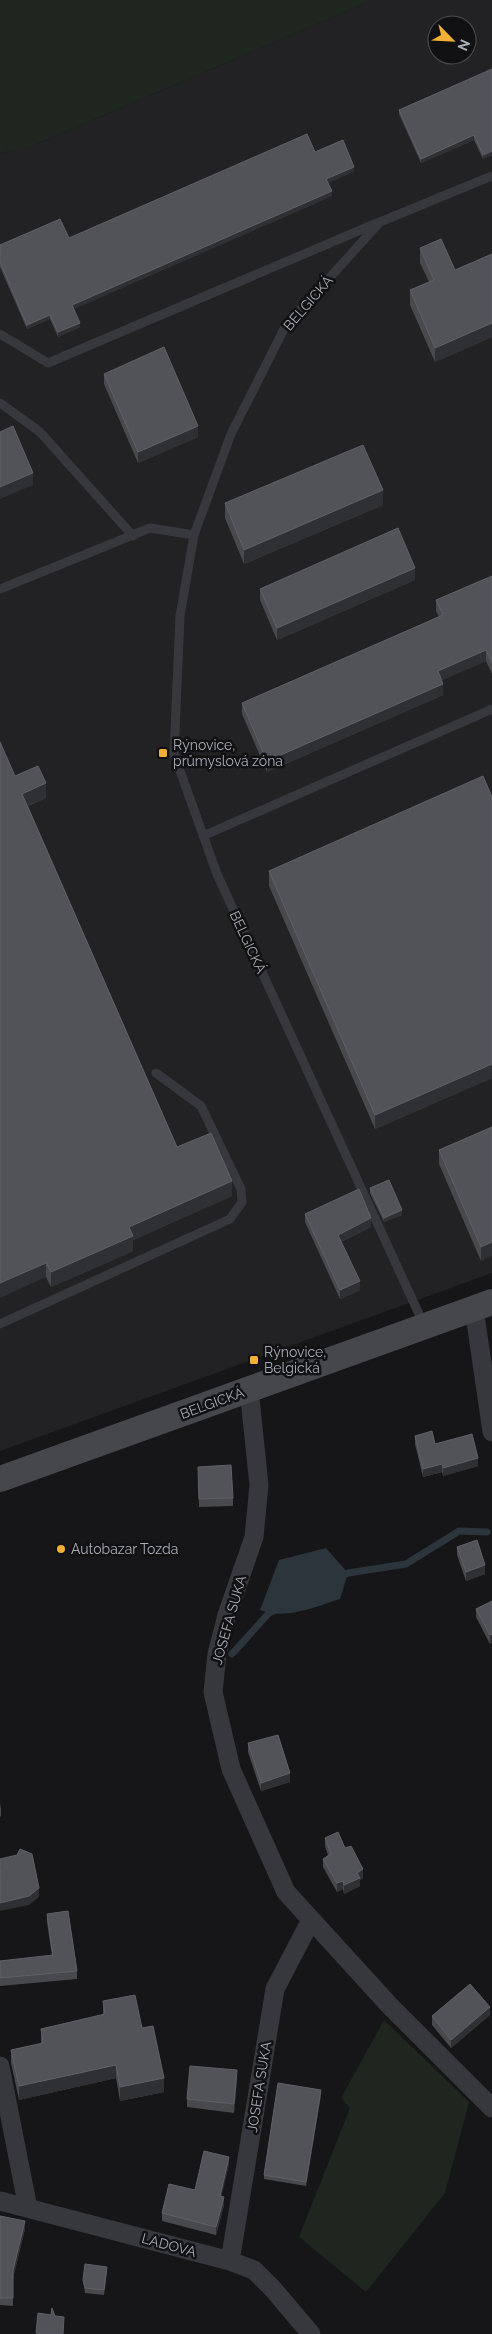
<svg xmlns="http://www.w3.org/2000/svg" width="492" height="2334" font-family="Raleway,sans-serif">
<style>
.built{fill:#222225;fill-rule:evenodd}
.green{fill:#1e261f}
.water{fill:#2c353c}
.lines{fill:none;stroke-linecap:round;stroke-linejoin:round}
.stream{stroke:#2c353c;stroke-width:7}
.lane{stroke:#37383d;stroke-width:9}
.street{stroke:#37383d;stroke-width:19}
.secondary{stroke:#45474d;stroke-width:26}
.wall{fill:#47494d}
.shaded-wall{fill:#2f3033}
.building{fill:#525359;stroke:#5f6168}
.poi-dot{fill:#f2b134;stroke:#111113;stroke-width:2}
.labels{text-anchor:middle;stroke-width:5;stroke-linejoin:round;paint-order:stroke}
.street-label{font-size:14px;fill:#a8adb8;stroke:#111113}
.poi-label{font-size:14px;fill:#a8adb8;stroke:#111113;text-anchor:start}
</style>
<rect width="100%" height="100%" fill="#161618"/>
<path class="built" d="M373 0H492V1273L0 1451V153L27 148ZM437 25H467V55H437Z"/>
<path class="green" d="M0 0H373L27 148 0 153Z
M384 2020 469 2102 445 2193 366 2292 299 2237 350 2108 341 2098Z"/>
<path class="water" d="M326 1548 348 1573 340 1599C315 1607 286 1620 260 1610L279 1560Z"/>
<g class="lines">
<path class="stream" d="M341 1577 348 1573 406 1564 459 1531 487 1532
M232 1654 269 1613 277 1609"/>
<path class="lane" d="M0 334 48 363 377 223
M0 403 40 432 133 536
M0 589 150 528 194 535
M203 836 492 709
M0 1324 230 1219 242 1202 241 1189 201 1106 156 1073
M424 1325 217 874 174 754 180 616 194 535 231 434 285 327 380 222 492 176"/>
<path class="street" d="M474 1308 492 1432
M249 1389 259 1485 254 1537 227 1615 217 1654 213 1692 231 1769 286 1892 390 2006 492 2108
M0 2066 28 2208
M0 2201 230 2261 254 2270 273 2289 311 2334
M230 2261 275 1989 311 1920"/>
<path class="secondary" d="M0 1479 492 1302"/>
</g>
<path class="wall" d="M492 69V155L483 159 474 140 421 163 399 114V110Z
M315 152 354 171 328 183 332 196 73 309 80 327 58 337 50 319 27 329 0 267V245L69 238Z
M420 248 455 270 492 254V337L435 362 410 305V290L429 282 420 263Z
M104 374 198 437 138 463 104 384Z
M225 503 383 505 244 564 225 518Z
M492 576V674L486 661 442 680 443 695 267 772 242 714V703L439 617 436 611V600Z
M415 580 277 640 260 600V589Z
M15 776 46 798 28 806 177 1147 232 1196 133 1240V1251L51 1287 46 1277Z
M492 797V1078L375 1129 269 886V871Z
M492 1127 481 1261 439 1164V1150Z
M370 1188 402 1215 384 1222 370 1193Z
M305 1214 371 1227 341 1242 360 1290 340 1299 305 1222Z
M415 1436 435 1444 478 1466 443 1476 442 1472 423 1477 415 1444Z
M198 1475 233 1498V1506L199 1507Z
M457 1547 485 1574 466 1581 457 1555Z
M492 1601 490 1644 476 1617V1609Z
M248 1743 290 1782 261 1791 248 1752Z
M0 1803 1 1809V1816L0 1817Z
M325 1838 345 1848 363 1878 360 1880V1886L344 1894 343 1889 337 1892 323 1867V1859L328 1855 325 1846Z
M47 1914 77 1971V1979L0 1986V1961L52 1956 47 1922Z
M103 2001 142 2028 164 2092 120 2101 116 2078 19 2100 11 2063V2050L41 2044V2029L103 2015Z
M490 2015 451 2048 432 2025V2016Z
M237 2079 234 2113 187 2107V2099Z
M321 2095 306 2186 264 2179V2175Z
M229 2164 221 2197 224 2205 216 2235 162 2221V2213Z
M0 2216 25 2229 13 2278V2306L0 2305Z
M107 2271 104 2295 85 2293 83 2280Z"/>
<path class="shaded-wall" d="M474 135V140L421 163V159Z
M492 151V155L483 159V155Z
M354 167V171L326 184V179Z
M332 191V196L72 310V305Z
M50 315V319L27 329V325Z
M80 323V327L58 337V332Z
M492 323V337L435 362V348Z
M198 426V437L138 463V452Z
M33 473V485L0 499V487Z
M383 490V505L244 564V550Z
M415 568V580L277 640V628Z
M486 650V661L438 682V671Z
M443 684V695L267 772V761Z
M46 783V798L22 808V794Z
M492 1064V1078L375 1129V1115Z
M232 1181V1196L133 1240V1251L51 1287V1272L129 1227Z
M402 1210V1215L384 1222V1218Z
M371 1218V1227L338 1243V1235Z
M492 1242V1256L481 1261V1247Z
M46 1263V1277L0 1298V1283Z
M360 1281V1290L340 1299V1290Z
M478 1458V1466L443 1476V1468Z
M442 1464V1472L423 1477V1469Z
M485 1565V1574L466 1581V1572Z
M492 1634V1643L490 1644V1635Z
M290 1773V1782L261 1791V1783Z
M363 1869V1878L360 1880V1886L344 1894V1885L357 1873Z
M343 1881V1889L337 1892V1883Z
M39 1888V1897L29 1905 0 1911V1903Z
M490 2007V2015L451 2048V2040Z
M116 2065V2078L19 2100V2086Z
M237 2070V2079L234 2113V2104Z
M164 2078V2092L120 2101V2087Z
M321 2090V2095L306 2186V2182Z
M229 2157V2164L220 2204V2196Z
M224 2197V2205L216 2235V2227Z
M25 2221V2229L13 2278V2270Z"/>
<path class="building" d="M492 69V151L483 155 474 135 421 159 399 110Z
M307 134 315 152 343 140 354 167 326 179 332 191 72 305 80 323 58 332 50 315 27 325 0 262V245L60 219 69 238Z
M441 239 455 270 492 254V323L435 348 410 290 434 280 420 248Z
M164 347 198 426 138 452 104 374Z
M13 426 33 473 0 487V432Z
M363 445 383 490 244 550 225 503Z
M398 528 415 568 277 628 260 589Z
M492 576V663L486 650 438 671 443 684 267 761 242 703 443 615 436 600Z
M0 742 15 776 38 766 46 783 22 794 177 1147 211 1133 232 1181 129 1227 133 1236 51 1272 46 1263 0 1283Z
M483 776 492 797V1064L375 1115 269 871Z
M492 1127V1242L481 1247 439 1150Z
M389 1180 402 1210 384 1218 370 1188Z
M359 1189 371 1218 338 1235 360 1281 340 1290 305 1214Z
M432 1431 435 1444 472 1434 478 1458 443 1468 442 1464 423 1469 415 1436Z
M231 1465 233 1498 199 1499 198 1467Z
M477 1540 485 1565 466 1572 457 1547Z
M492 1601V1634L490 1635 476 1609Z
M278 1735 290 1773 261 1783 248 1743Z
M338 1832 345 1848 351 1846 363 1869 357 1873 360 1878 344 1885 343 1881 337 1883 323 1859 331 1854 325 1838Z
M20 1849 32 1854 39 1888 29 1896 0 1903V1874H1L0 1869V1859L17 1855Z
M68 1911 77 1971 0 1978V1961L53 1955 47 1914Z
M470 1984 490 2007 451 2040 432 2016Z
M135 1995 142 2028 153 2026 164 2078 120 2087 116 2065 19 2086 11 2050 43 2043 41 2029 105 2014 103 2001Z
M190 2066 237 2070 234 2104 187 2099Z
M278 2083 321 2090 306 2182 264 2175Z
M204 2151 229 2157 220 2196 224 2197 216 2227 162 2213 169 2184 195 2190Z
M0 2216 25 2221 13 2270V2298H0Z
M85 2264 107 2267 104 2290 85 2288 83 2280Z
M52 2308 55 2316 64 2317 63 2334H43L36 2333 38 2313 51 2315Z"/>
<g class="poi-dot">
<rect x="158" y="748" width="10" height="10" rx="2.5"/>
<rect x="249" y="1355" width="10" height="10" rx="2.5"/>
<circle cx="61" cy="1549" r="5"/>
</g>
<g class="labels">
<g class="street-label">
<text transform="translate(308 303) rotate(-49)" y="5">BELGICKÁ</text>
<text transform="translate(248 942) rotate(65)" y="5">BELGICKÁ</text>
<text transform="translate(212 1403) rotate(-20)" y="5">BELGICKÁ</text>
<text transform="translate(229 1620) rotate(-74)" y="5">JOSEFA SUKA</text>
<text transform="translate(259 2087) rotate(-81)" y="5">JOSEFA SUKA</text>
<text transform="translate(169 2245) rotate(15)" y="5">LADOVA</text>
</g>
<g class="poi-label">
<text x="173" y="750">Rýnovice,<tspan x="173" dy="16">průmyslová zóna</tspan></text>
<text x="264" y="1357">Rýnovice,<tspan x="264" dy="16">Belgická</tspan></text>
<text x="71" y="1554">Autobazar Tozda</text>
</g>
</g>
<g transform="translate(452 40) rotate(114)"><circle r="24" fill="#111113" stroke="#4d4f55"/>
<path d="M0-4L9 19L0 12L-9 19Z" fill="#f2b134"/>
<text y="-8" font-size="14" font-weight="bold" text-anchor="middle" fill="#a8adb8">N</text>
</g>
</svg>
